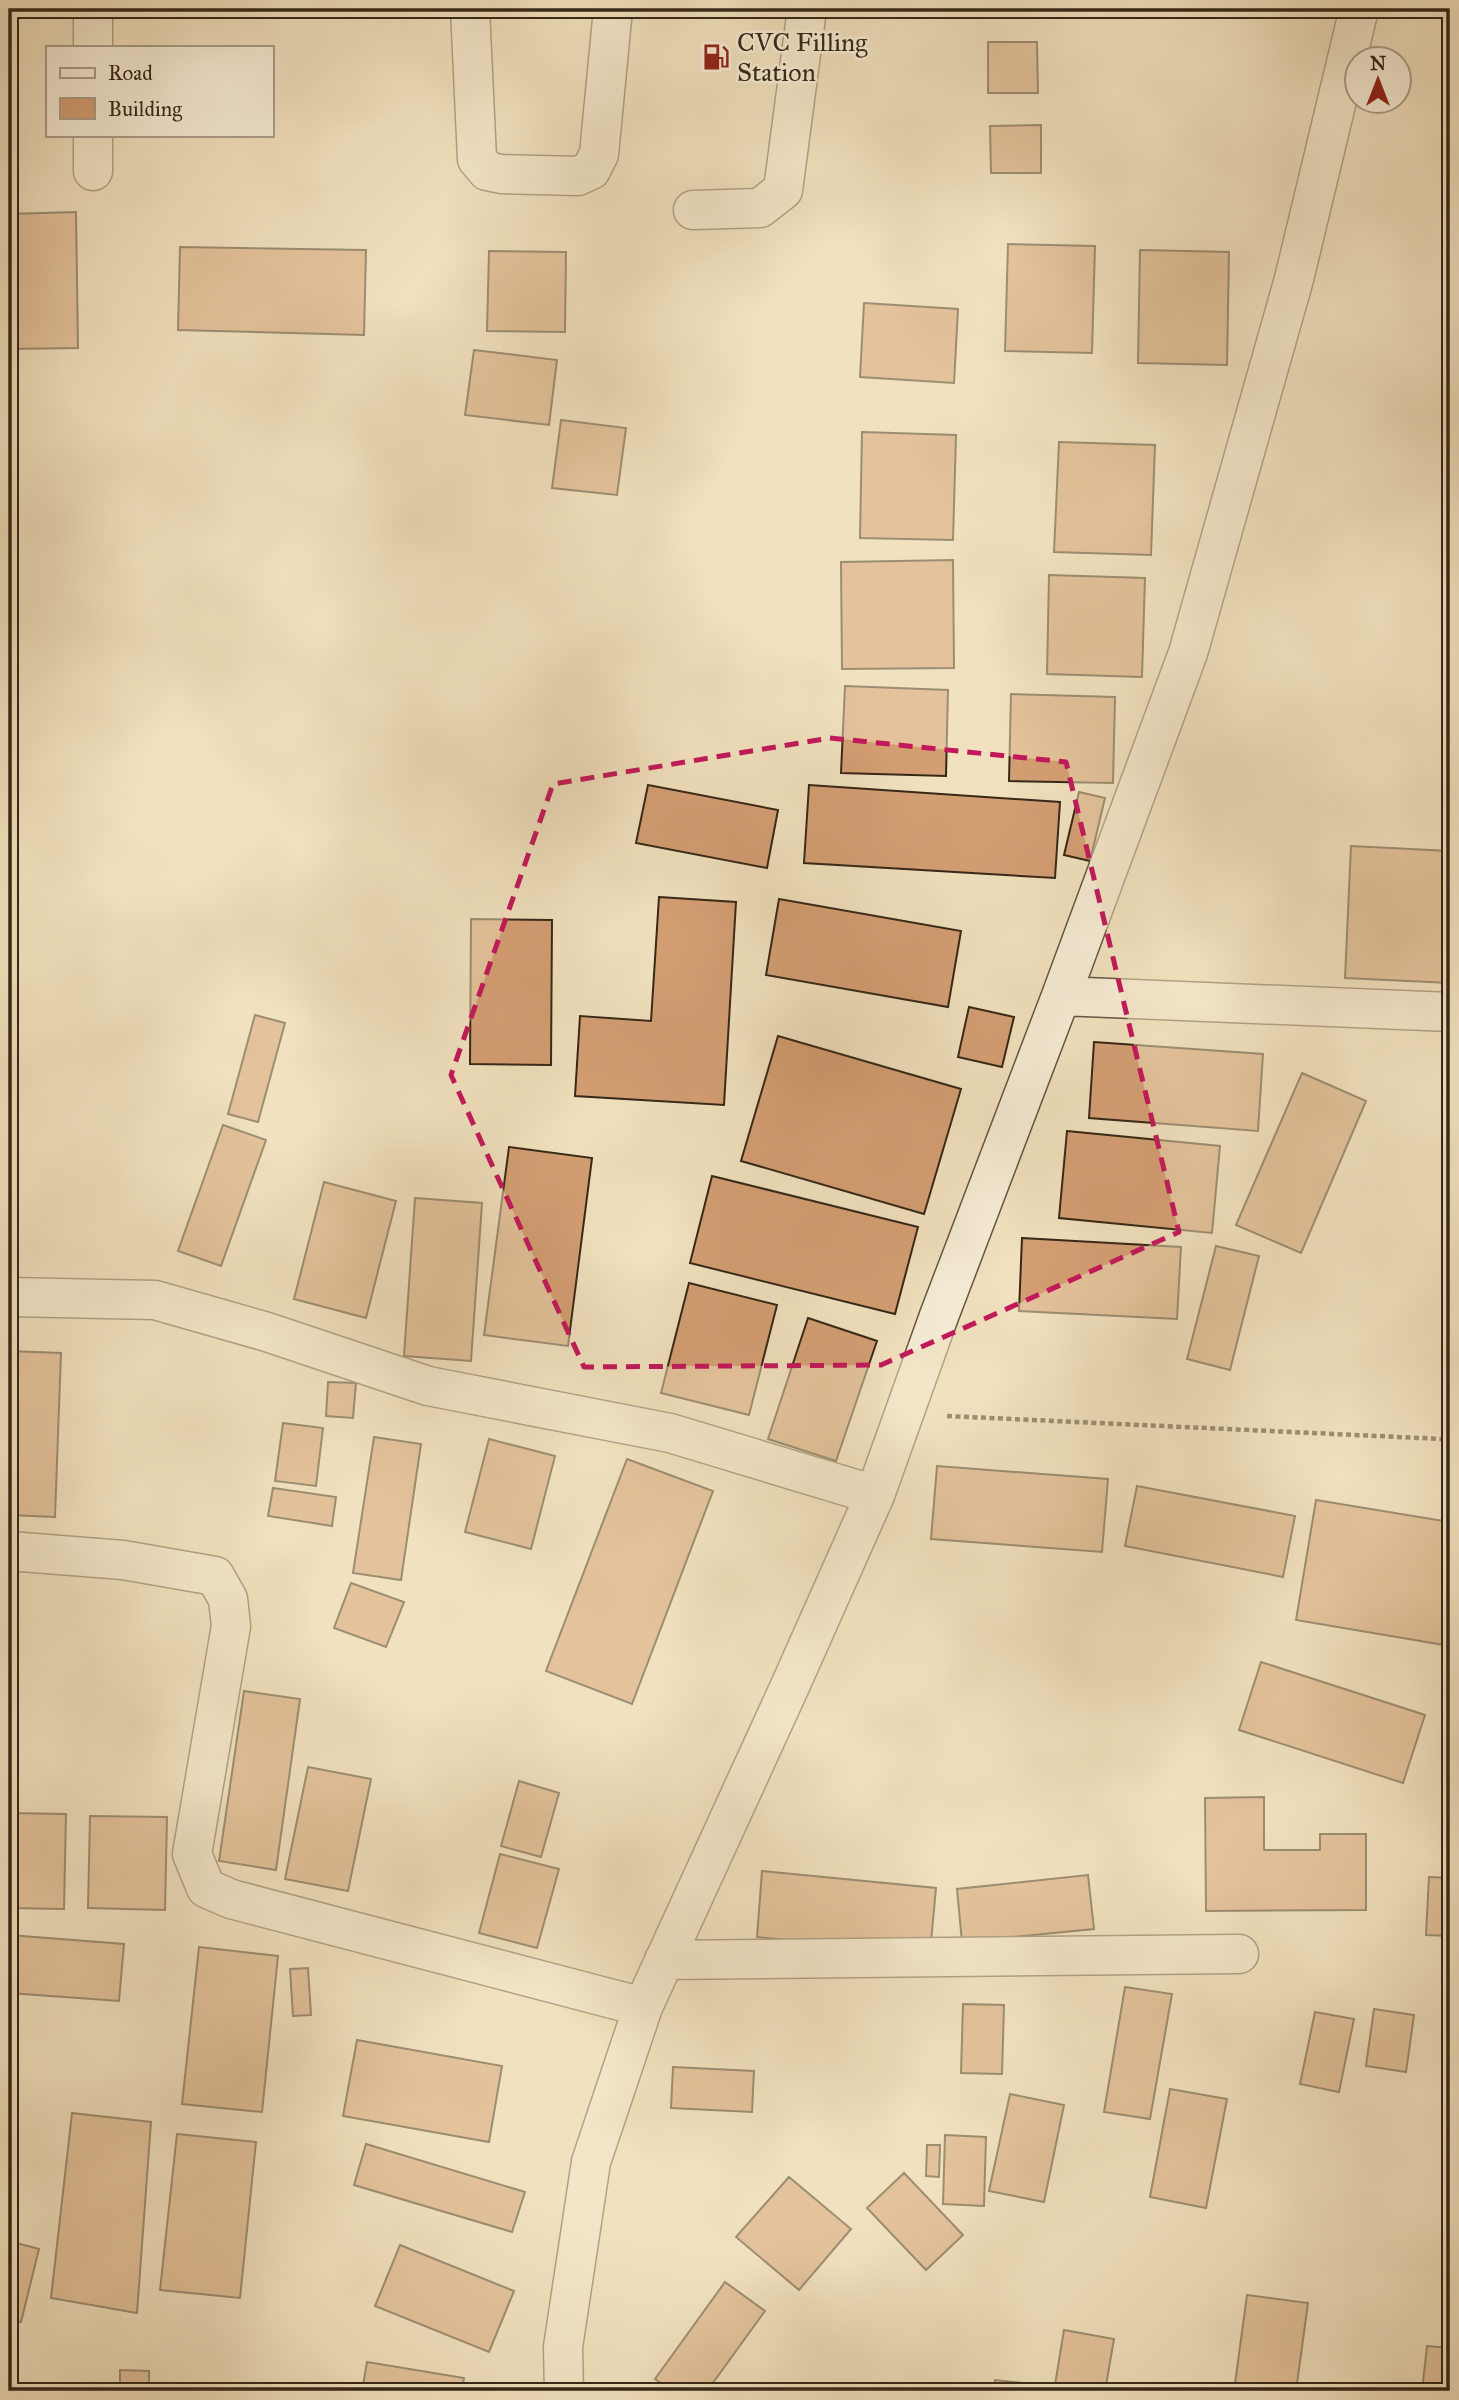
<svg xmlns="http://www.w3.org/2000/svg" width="1459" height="2400" font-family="'IM FELL Great Primer',serif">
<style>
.building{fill:#d49e73;stroke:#352818;stroke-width:2}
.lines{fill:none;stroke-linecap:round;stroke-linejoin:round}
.minor-casing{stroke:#645642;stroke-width:41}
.path{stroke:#352818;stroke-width:4.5;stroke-dasharray:5 3.5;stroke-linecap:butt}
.minor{stroke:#f6ecd5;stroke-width:38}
.marked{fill:none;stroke:#c2185b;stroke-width:5;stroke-dasharray:14 9;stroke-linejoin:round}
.labels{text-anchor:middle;stroke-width:5;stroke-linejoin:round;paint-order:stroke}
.poi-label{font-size:26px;fill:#352818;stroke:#f6ecd5;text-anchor:start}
</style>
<rect width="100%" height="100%" fill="#f1e1be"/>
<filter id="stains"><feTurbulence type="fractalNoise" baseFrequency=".00286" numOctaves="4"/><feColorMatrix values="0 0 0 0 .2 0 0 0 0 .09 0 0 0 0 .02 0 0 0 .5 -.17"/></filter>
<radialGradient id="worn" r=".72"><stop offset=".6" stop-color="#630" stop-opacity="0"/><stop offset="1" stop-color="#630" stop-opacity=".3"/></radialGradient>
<path class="building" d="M988 42H1037L1038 93H988Z
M1041 125V173H991L990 126Z
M76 212 78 348 9 349V214Z
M1008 244 1095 246 1092 353 1005 351Z
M180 247 366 250 364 335 178 330Z
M1140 250 1229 252 1227 365 1138 363Z
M489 251 566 252 565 332 487 331Z
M864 303 958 309 954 383 860 377Z
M474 350 557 360 549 425 465 415Z
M561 420 626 428 617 495 552 488Z
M862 432 956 435 953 540 860 538Z
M1059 442 1155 445 1151 555 1054 552Z
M953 560 954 668 842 669 841 562Z
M1049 575 1145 578 1142 677 1047 674Z
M845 686 948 690 946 776 841 773Z
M1011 694 1115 697 1113 783 1009 781Z
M648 785 778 810 767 868 636 843Z
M809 785 1060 802 1055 878 804 863Z
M1079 792 1105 798 1090 861 1064 855Z
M1351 846 1450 851V983L1345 978Z
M659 897 736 902 724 1105 575 1096 580 1016 651 1021Z
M779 899 961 931 948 1007 766 975Z
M471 919 552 920 551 1065 470 1064Z
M969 1007 1014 1017 1002 1067 958 1057Z
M255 1015 285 1023 258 1122 228 1114Z
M778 1036 961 1089 924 1214 741 1161Z
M1094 1042 1263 1054 1258 1131 1089 1118Z
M1302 1073 1366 1101 1301 1253 1236 1225Z
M223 1125 266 1140 221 1266 178 1251Z
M1067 1131 1220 1146 1212 1233 1059 1218Z
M509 1147 592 1158 568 1346 484 1335Z
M712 1176 918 1227 895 1314 690 1263Z
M324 1182 396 1201 366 1318 294 1299Z
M415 1198 482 1203 471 1361 404 1356Z
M1022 1238 1181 1247 1177 1319 1019 1311Z
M1216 1246 1259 1256 1230 1370 1187 1359Z
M689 1283 777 1305 749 1415 661 1393Z
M808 1318 877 1341 836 1461 768 1439Z
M9 1351 61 1353 55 1517 9 1515Z
M328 1382 356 1383 353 1418 326 1416Z
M283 1423 323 1428 316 1486 275 1481Z
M374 1437 421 1444 401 1580 353 1573Z
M489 1439 555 1456 531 1549 465 1532Z
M627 1459 713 1491 632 1704 546 1671Z
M937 1466 1108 1479 1102 1552 931 1539Z
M1137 1486 1295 1516 1283 1577 1125 1546Z
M273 1488 336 1497 332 1526 268 1516Z
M1316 1500 1450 1522V1646L1296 1620Z
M351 1583 404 1602 386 1647 334 1628Z
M1261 1662 1425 1715 1403 1783 1239 1730Z
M244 1691 300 1699 276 1870 219 1861Z
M308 1767 371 1779 348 1891 285 1879Z
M519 1781 559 1793 541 1857 501 1846Z
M1264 1797V1850H1320V1834H1366V1910L1206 1911 1205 1798Z
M9 1813 66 1814 64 1909 9 1908Z
M90 1816 167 1817 165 1910 88 1908Z
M500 1854 559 1869 537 1948 479 1933Z
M762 1871 936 1888 930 1953 757 1937Z
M1088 1875 1094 1929 962 1942 957 1889Z
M1429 1877 1450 1878V1936L1426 1935Z
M9 1935 124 1944 119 2001 9 1993Z
M199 1947 278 1956 262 2112 182 2104Z
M308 1968 311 2015 293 2016 290 1969Z
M1125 1987 1172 1994 1150 2119 1104 2112Z
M963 2004 1004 2005 1002 2074 961 2073Z
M1374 2009 1414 2015 1406 2072 1366 2066Z
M1315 2012 1354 2019 1339 2092 1300 2084Z
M357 2040 502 2066 489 2142 343 2116Z
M673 2067 754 2071 752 2112 671 2108Z
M1170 2089 1227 2099 1206 2208 1150 2197Z
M1010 2094 1064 2105 1044 2202 989 2191Z
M72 2113 151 2122 137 2313 51 2298Z
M177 2134 256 2142 240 2298 160 2290Z
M945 2135 986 2137 984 2206 943 2204Z
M366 2144 525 2192 512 2232 354 2185Z
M927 2145H940L939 2177 926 2176Z
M904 2173 963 2235 926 2270 867 2208Z
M789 2177 851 2229 799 2290 736 2237Z
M1450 2237V2322L1442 2321Z
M9 2241 39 2249 21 2322 9 2319Z
M400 2245 514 2291 489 2352 375 2306Z
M725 2282 765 2311 707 2391H672L655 2379Z
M1247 2295 1308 2303 1296 2391H1234Z
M1064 2330 1114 2339 1105 2391H1054Z
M1427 2346 1450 2348V2391H1422Z
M367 2362 464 2378 462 2391H362Z
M120 2370 149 2371V2391H120Z
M995 2380 1051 2386V2391H994Z"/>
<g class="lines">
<g class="minor-casing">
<path id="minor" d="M470 9 477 159 487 171 501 174 578 176 591 170 599 154 613 9
M93 47V9
M93 171V135
M693 210 760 208 783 190 807 9
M1061 996 1450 1012
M9 1297 155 1300 267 1332 428 1386 670 1433 875 1495
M9 1551 123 1560 215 1576 228 1599 231 1626 192 1854 206 1888 231 1899 643 2007
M664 1960 1239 1954
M564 2391 563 2347 591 2162 643 2007 790 1686 875 1495 939 1316 1061 996 1188 653 1294 279 1359 9"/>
</g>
<path class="path" d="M947 1416 1442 1439"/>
<use href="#minor" class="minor"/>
</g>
<path d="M0 0H1459V2400H0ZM830 738 1066 762 1179 1232 881 1365 584 1367 451 1075 553 784Z" fill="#f1e1be" fill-opacity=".55" fill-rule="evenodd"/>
<path class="marked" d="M830 738 1066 762 1179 1232 881 1365 584 1367 451 1075 553 784Z"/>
<defs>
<g id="fuel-bare" transform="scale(2.1)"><path d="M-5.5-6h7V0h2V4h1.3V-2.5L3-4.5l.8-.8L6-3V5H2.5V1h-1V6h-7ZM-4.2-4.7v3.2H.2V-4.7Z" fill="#8f2418" stroke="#f6ecd5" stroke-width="2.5" paint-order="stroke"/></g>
</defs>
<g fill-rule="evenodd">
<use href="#fuel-bare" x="716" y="57"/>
</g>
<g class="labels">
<g class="poi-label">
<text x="737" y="51">CVC Filling<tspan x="737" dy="30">Station</tspan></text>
</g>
</g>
<rect width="1459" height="2400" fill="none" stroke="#f1e1be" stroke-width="35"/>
<rect x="10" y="10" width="1438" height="2379" fill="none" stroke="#352818" stroke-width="3.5"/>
<rect x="18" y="18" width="1424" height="2365" fill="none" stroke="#352818" stroke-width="2"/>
<rect x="46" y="46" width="228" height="91" fill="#f6ecd5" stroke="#a99e89" stroke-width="2"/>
<rect x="60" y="68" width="35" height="10" fill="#f6ecd5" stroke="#a99e89" stroke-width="2"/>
<text x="108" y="80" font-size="21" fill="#352818">Road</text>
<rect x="60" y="98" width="35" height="21" fill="#d49e73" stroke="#a99e89" stroke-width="2"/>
<text x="108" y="116" font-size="21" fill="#352818">Building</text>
<g transform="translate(1378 80)"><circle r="33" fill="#f6ecd5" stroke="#a99e89" stroke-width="2"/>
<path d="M0-5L12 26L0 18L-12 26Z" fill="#8f2418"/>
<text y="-10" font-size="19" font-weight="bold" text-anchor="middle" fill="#352818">N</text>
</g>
<rect width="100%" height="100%" filter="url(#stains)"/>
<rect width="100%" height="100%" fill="url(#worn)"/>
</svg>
